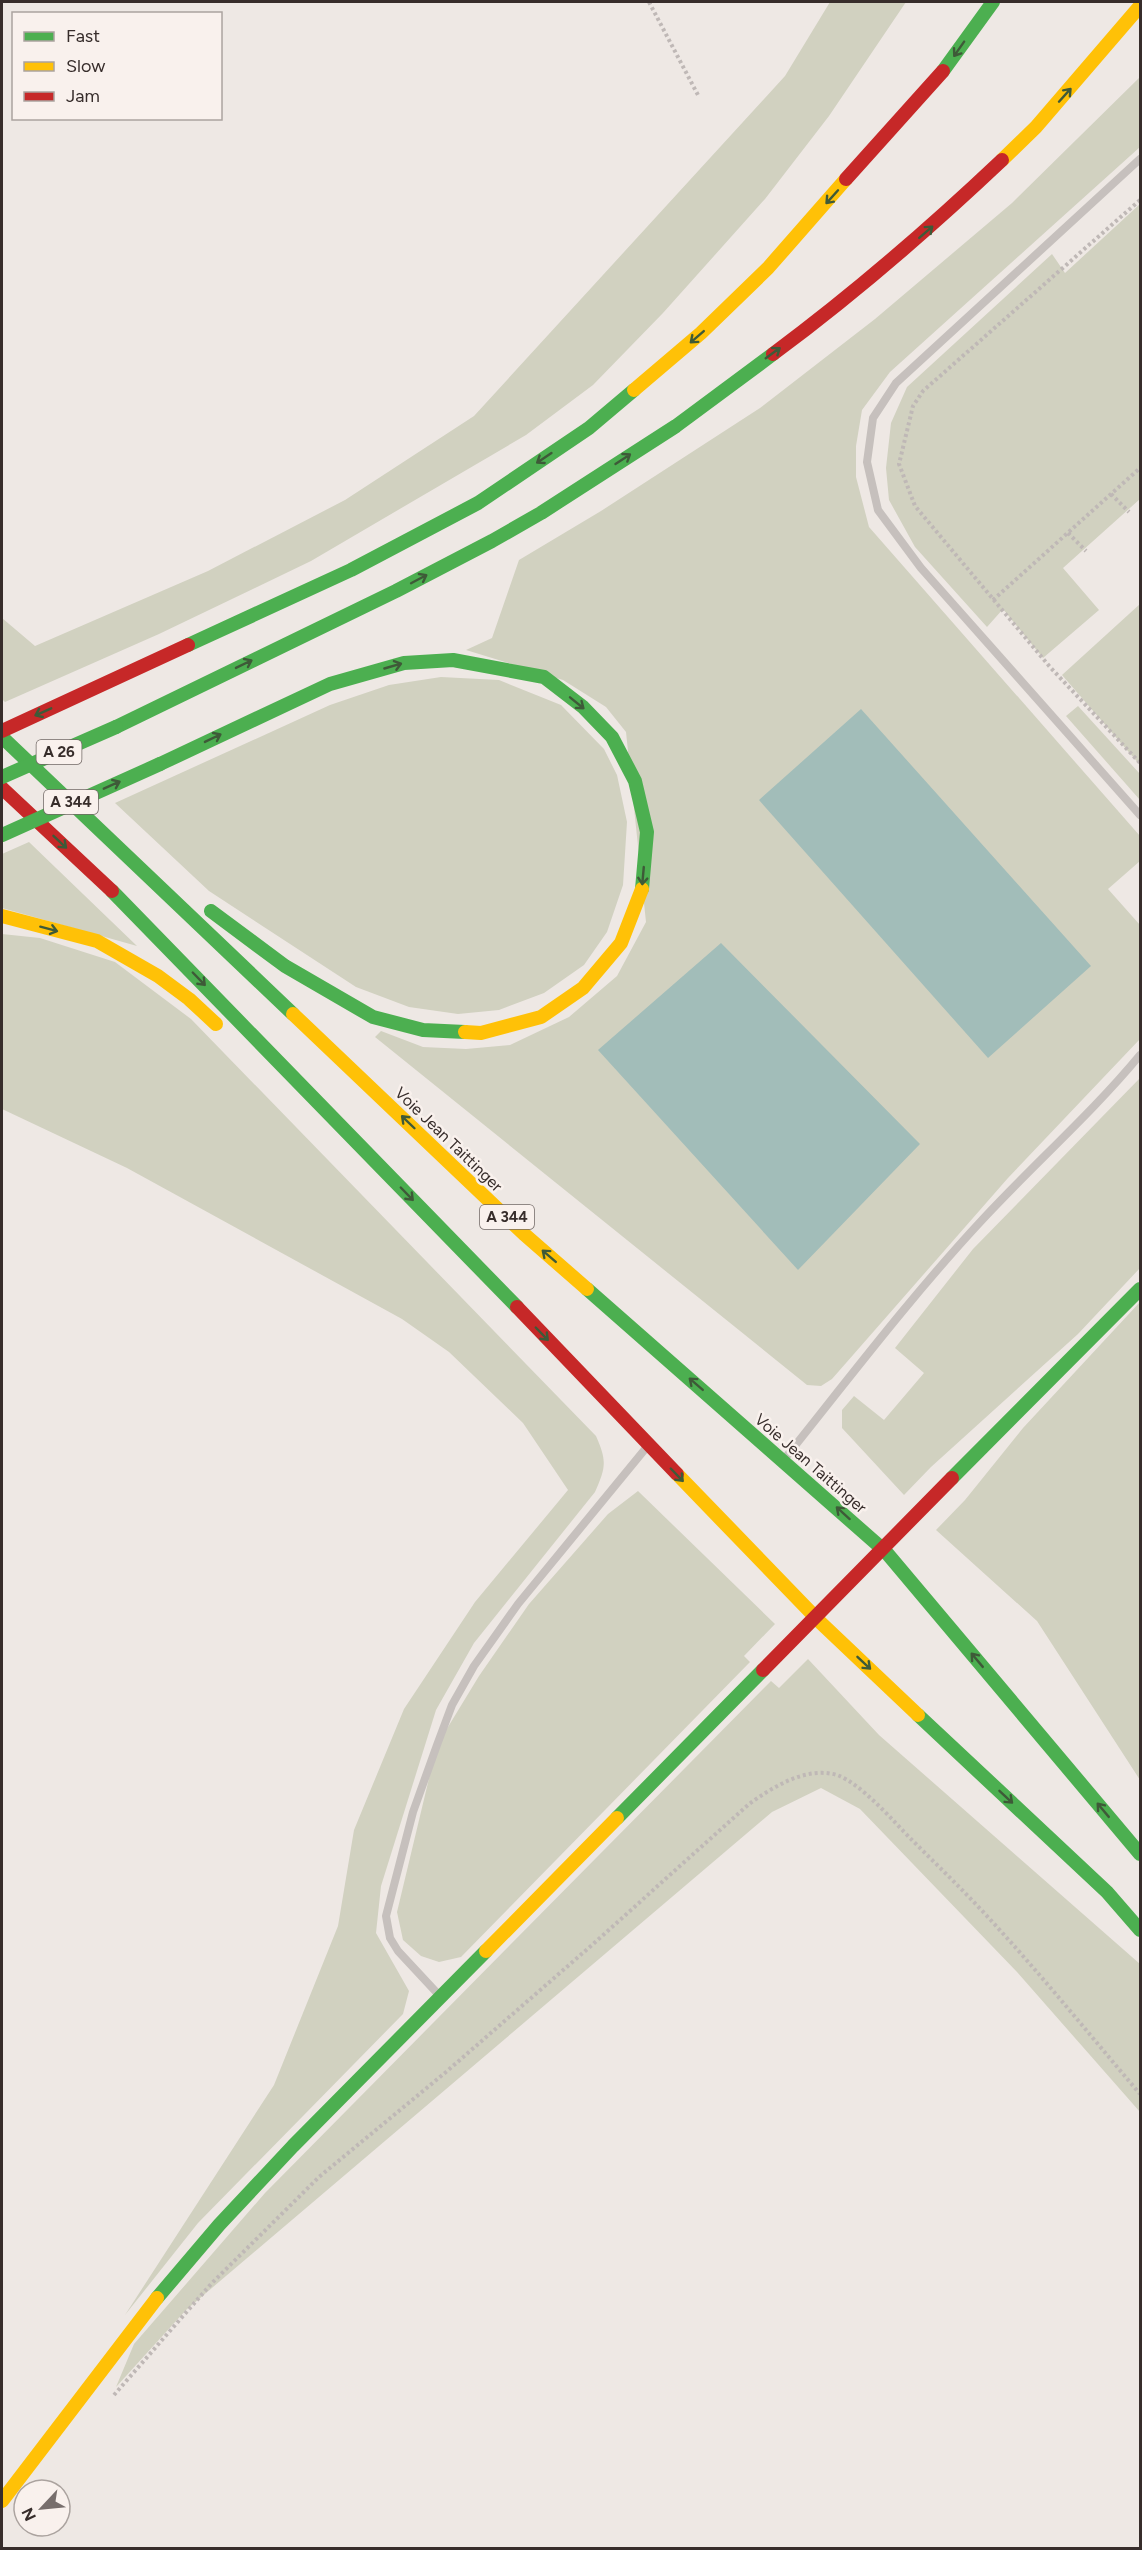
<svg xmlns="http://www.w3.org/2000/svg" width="1142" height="2550" font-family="Figtree,sans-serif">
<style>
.green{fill:#d1d1c0}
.water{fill:#a2bdb9}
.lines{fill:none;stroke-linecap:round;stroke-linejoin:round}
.path{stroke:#bfb8b6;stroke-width:4;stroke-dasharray:3 3;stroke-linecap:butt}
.lane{stroke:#c6c0bd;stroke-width:8}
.fast{stroke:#4caf50;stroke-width:14}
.slow{stroke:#ffc107;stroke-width:14}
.jam{stroke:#c62828;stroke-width:14}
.fast-bridge{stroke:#4caf50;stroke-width:14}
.jam-bridge{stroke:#c62828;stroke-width:14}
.oneway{stroke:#3e5a38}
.labels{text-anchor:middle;stroke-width:5;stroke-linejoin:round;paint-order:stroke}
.shield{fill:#f9f1ed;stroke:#716865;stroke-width:1.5}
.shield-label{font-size:15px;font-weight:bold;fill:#372d2b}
.street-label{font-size:16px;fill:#372d2b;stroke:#f9f1ed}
</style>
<rect width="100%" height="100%" fill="#eee8e4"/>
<path class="green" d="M830 2H906L829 116 765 199 663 313 593 385 526 435 311 561 159 634 5 702 2 699V618L35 646 208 571 345 500 474 416 785 76Z
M1140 77V147L890 372 862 410 856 446V477L869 527 1140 836V861L1108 889 1140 925V1039L1008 1178 832 1379 821 1386 807 1385 375 1037 381 1031 423 1047 466 1049 510 1045 569 1017 617 976 646 922 626 732 606 707 563 680 466 650 492 638 519 560 601 511 760 408 875 319 1012 203Z
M1140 204V499L1063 568 1099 610 1043 658 1003 609 987 627 915 547 889 500 886 468 891 423 907 387 1052 254 1065 273Z
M1140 604V765L1062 675Z
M441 677 499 680 561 705 604 749 617 775 627 822 623 885 607 932 584 965 544 993 499 1010 458 1014 409 1007 356 987 209 891 115 803 330 705 389 685Z
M1078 706 1140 774V800L1066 716Z
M29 842 137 946 2 908V854Z
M2 934 40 938 115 962 191 1019 596 1436C607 1461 606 1467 595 1492L474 1643 436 1710 381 1886 376 1933 409 1991 403 2014 198 2223 125 2315 274 2085 338 1926 354 1830 404 1709 475 1602 568 1490 523 1423 449 1352 402 1319 127 1168 2 1109Z
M1140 1078V1268L1078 1334 931 1467 904 1495 842 1428V1410L854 1396 884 1420 924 1373 895 1348 973 1249Z
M1140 1302V1780L1037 1621 936 1530 965 1500 1023 1428Z
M638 1491 775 1624 744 1656 750 1662 461 1957 439 1962 421 1956 403 1940 397 1912 437 1745 479 1676 529 1604 608 1514Z
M808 1659 879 1735 1140 1964V2112L1017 1972 860 1809 821 1788 772 1812 186 2310 116 2387 134 2344 265 2193 771 1681 779 1688Z"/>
<path class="water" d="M861 709 1091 966 988 1058 759 800Z
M721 943 920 1144 798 1270 598 1050Z"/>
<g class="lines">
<path class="path" d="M649 2 699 97
M1140 200 923 391 913 406 899 464 915 506 1050 667 1140 763
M1111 494 1129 512
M1068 533 1086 551
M993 600 1140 468
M114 2395 211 2284 319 2177 446 2072 592 1945 749 1804C773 1787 806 1766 837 1775 862 1784 893 1821 912 1840 937 1865 962 1889 986 1915 1039 1972 1089 2034 1140 2094"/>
<path class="lane" d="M1140 159 896 383 873 418 867 462 878 510 921 568 1140 815
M786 1457C850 1377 913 1294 983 1219 1035 1163 1092 1113 1140 1055
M438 1994 398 1951 390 1938 386 1916 413 1812 437 1745 452 1705 474 1666 518 1604 646 1448"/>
<path class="fast" d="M943 71 993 2
M188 645 351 570 478 503 589 428 634 390
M116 727 396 591 492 541 541 513 676 426 773 354
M2 737 293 1014
M160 764 330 684 404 663 453 660 544 677 583 707 612 737 635 781 647 832 642 889
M112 891 517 1307
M211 911 285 966 373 1017 423 1030 465 1032
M587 1289 886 1552 1140 1854
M952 1478 1140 1289
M918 1715 1107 1892 1140 1930
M617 1818 763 1670
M157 2298 219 2225 293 2146 486 1951"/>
<path class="slow" d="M1002 160 1036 127 1140 6
M634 390 701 333 768 268 846 179
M2 916 97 941 158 976 189 999 216 1024
M293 1014 524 1234 587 1289
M465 1032 481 1033 541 1017 583 988 621 943 642 889
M677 1474 821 1623 918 1715
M486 1951 617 1818
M2 2501 157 2298"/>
<path class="jam" d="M846 179 943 71
M773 354C854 294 929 229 1002 160
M2 731 188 645
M2 788 112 891
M517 1307 677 1474"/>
<path class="fast-bridge" d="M2 777 116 727
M2 835 160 764"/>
<path class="jam-bridge" d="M763 1670 952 1478"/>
</g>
<defs><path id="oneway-shaft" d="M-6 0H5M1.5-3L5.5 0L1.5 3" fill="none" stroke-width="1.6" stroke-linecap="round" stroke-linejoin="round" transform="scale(1.5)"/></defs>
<g class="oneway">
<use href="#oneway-shaft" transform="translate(959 49) rotate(125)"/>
<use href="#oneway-shaft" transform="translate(1065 95) rotate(-48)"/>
<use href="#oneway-shaft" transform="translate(832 197) rotate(132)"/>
<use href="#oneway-shaft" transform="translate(926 232) rotate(-41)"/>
<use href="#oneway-shaft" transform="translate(697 337) rotate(139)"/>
<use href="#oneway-shaft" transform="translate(773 353) rotate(-36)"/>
<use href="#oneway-shaft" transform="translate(544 458) rotate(146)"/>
<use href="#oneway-shaft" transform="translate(623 459) rotate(-33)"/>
<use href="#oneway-shaft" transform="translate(419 579) rotate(-28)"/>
<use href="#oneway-shaft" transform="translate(244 664) rotate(-26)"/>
<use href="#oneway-shaft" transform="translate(393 666) rotate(-16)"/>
<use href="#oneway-shaft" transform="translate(577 703) rotate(39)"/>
<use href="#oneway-shaft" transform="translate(43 712) rotate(156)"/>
<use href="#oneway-shaft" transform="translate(213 738) rotate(-26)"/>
<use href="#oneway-shaft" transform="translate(112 785) rotate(-24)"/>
<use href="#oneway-shaft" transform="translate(60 842) rotate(43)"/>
<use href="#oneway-shaft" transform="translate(643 876) rotate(95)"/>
<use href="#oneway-shaft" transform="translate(49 929) rotate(15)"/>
<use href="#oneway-shaft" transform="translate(199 979) rotate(46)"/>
<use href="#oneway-shaft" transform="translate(408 1122) rotate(-136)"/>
<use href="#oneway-shaft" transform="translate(407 1194) rotate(46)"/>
<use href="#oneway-shaft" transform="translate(549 1256) rotate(-139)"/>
<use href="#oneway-shaft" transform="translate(542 1334) rotate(46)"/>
<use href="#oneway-shaft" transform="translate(696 1384) rotate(-139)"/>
<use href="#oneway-shaft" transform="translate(677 1475) rotate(46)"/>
<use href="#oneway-shaft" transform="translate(843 1513) rotate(-138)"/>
<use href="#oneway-shaft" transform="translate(977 1660) rotate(-130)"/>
<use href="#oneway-shaft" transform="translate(864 1663) rotate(43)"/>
<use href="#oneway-shaft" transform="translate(1006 1797) rotate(43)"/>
<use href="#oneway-shaft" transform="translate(1103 1810) rotate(-130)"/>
</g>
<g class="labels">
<g class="shield">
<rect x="36.5" y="740" width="45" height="24" rx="4.5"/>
<rect x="44" y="790" width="54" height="24" rx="4.5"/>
<rect x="480" y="1205" width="54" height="24" rx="4.5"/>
</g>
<g class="shield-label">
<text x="59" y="757">A 26</text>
<text x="71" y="807">A 344</text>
<text x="507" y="1222">A 344</text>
</g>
<g class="street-label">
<text transform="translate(449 1139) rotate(44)" y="6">Voie Jean Taittinger</text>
<text transform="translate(811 1463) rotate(41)" y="6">Voie Jean Taittinger</text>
</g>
</g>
<rect width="1142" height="2550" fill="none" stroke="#372d2b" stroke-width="6"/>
<rect x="12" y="12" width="210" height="108" fill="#f9f1ed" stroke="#aba39f" stroke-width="1.5"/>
<rect x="24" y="32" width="30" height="9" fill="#4caf50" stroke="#aba39f" stroke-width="1.5"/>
<text x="66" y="42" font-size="18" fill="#372d2b">Fast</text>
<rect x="24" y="62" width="30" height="9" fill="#ffc107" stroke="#aba39f" stroke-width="1.5"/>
<text x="66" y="72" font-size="18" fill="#372d2b">Slow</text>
<rect x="24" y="92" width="30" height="9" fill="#c62828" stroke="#aba39f" stroke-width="1.5"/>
<text x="66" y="102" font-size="18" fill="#372d2b">Jam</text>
<g transform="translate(42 2508) rotate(244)"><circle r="28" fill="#f9f1ed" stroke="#aba39f" stroke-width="1.5"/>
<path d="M0-4.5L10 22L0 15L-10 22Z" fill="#776e6c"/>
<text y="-9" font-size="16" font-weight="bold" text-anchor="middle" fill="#372d2b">N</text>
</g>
</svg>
